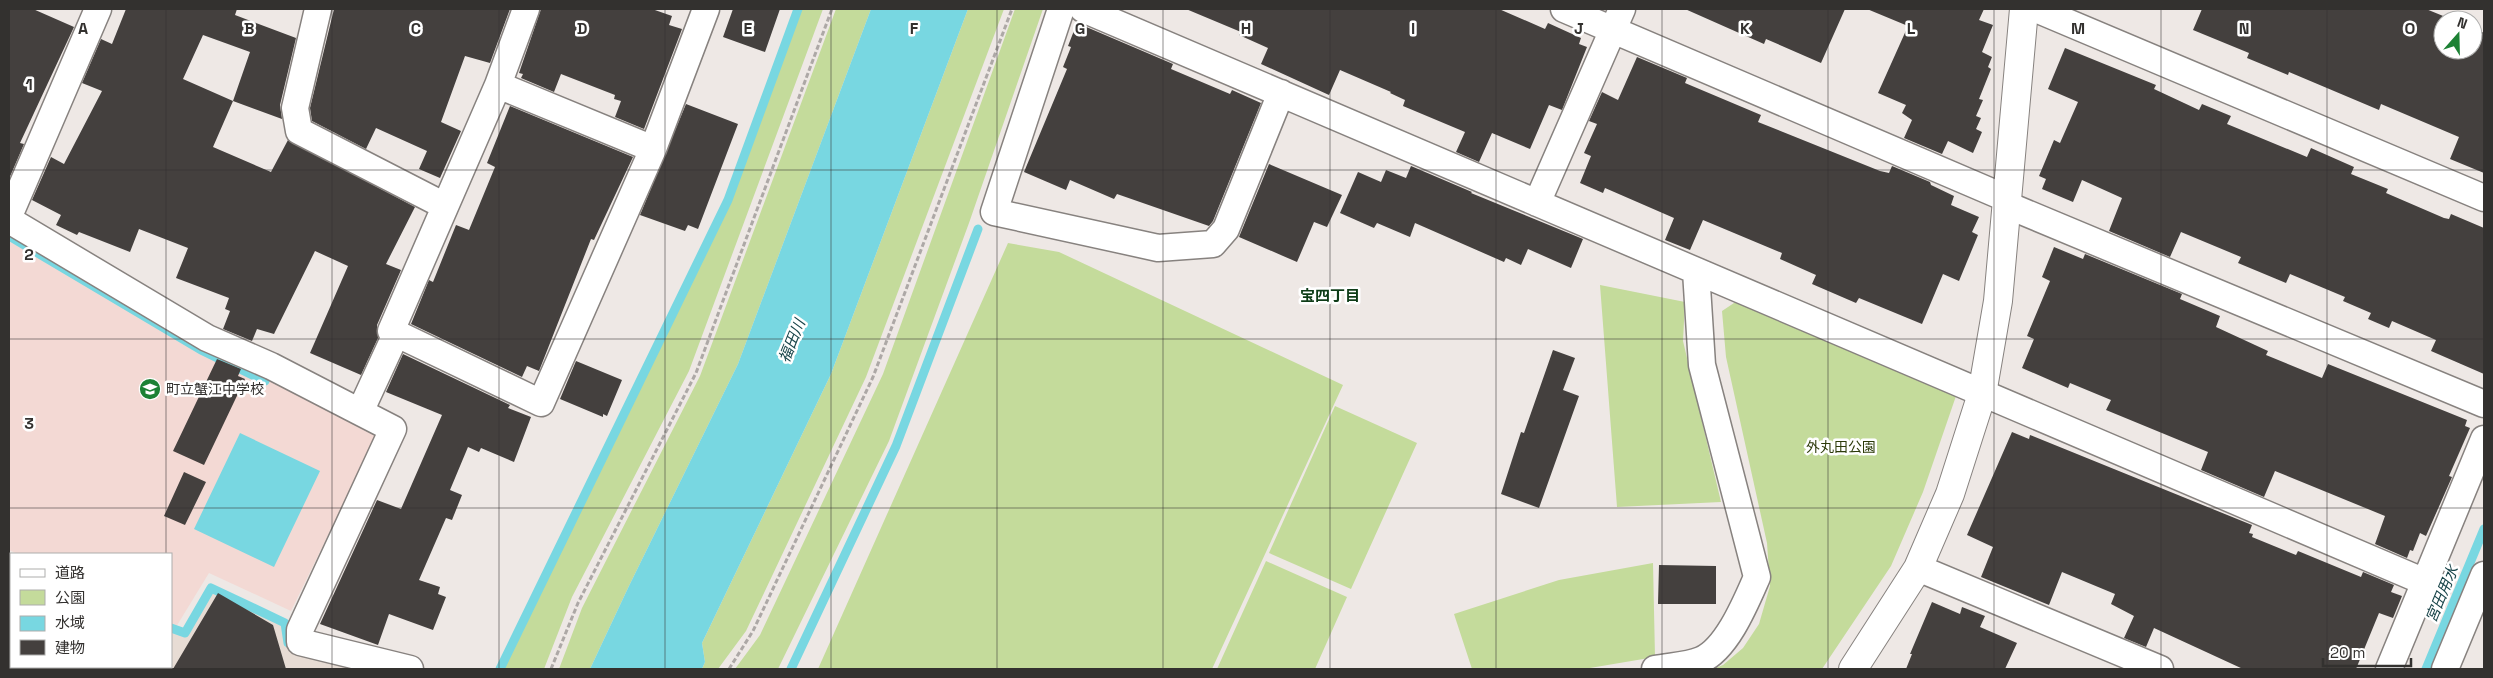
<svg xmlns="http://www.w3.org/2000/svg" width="2493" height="678" font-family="'Space Grotesk','Noto Sans JP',sans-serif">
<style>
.built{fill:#e7dcd4}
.education{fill:#f3d9d4}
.green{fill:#c4db9b}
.water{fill:#78d7e1}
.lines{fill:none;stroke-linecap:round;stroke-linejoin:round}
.stream{stroke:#78d7e1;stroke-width:9}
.building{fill:#44403e}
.minor-casing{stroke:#87827f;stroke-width:29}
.tertiary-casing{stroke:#87827f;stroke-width:30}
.path{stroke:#ada8a6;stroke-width:3;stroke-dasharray:5 2.5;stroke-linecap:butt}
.minor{stroke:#fff;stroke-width:26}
.tertiary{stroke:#fff;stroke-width:28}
.grid{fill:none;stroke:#33312f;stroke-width:1;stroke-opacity:0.55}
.labels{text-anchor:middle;stroke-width:5;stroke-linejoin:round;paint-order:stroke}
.poi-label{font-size:14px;fill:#33312f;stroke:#fff;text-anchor:start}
.park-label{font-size:14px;fill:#2d3b0a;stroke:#fff}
.neighbourhood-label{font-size:15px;font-weight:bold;fill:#0e3c17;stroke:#fff}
.water-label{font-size:15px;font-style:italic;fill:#184449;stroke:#fff}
.grid-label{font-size:16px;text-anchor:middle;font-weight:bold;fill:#33312f;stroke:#fff;stroke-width:5;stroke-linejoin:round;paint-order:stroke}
</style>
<rect width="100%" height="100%" fill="#eee8e5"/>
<path class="built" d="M9 565 11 566V667H171V631L184 637 212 590 282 624 284 646 378 669H9Z"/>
<path class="education" d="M9 233 379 431 291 611 209 573 176 627 171 625V554H18L9 550Z"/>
<path class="green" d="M800 9H823L689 371 572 597 544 669H503L731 200Z
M836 9H871L738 364 628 588 590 669H559L582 608 700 376Z
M968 9H1004L866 377 746 631 718 669H702L705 662 702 643 831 374Z
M1015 9H1043L969 223 889 441 778 669H735L760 635 883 374Z
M1008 243 1059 252 1343 385 1212 669H818Z
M1600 285 1685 302 1683 341 1721 502 1617 507Z
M1737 301 1956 396 1923 492 1891 566 1822 669H1713L1723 665 1743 648 1759 624 1770 586 1767 543 1726 357 1722 311Z
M1335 406 1417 443 1351 589 1269 553Z
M1266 561 1347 597 1315 669H1217Z
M1653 563 1655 657 1584 669H1472L1454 614 1559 580Z"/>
<path class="water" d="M871 9H968L831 374 702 643 705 662 702 669H590L628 588 738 364Z
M240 433 320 471 274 567 194 529Z"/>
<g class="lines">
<path class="stream" d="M9 236 201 350 265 381
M9 563 11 564
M171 628 185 633 211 588 285 623 288 643
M500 669 728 200 798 9
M791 669 896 446 978 229
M2426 669 2484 529"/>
</g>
<path class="building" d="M9 9H33L74 27 20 143 24 144 9 179Z
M126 9H237L235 15 296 38 280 105 282 119 233 101 250 52 203 35 183 79 233 101 213 147 271 172 288 140 415 207 386 264 401 270 377 325 378 338 361 375 310 353 348 266 315 251 274 334 257 329 252 341 223 329 230 311 225 309 229 298 176 278 188 248 139 229 130 252 79 232 77 235 56 225 61 215 32 200 51 157 64 164 102 91 82 83 101 39 112 44Z
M334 9H510L490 63 465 56 441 122 461 131 440 178 419 169 427 151 376 128 366 149 312 121 310 108Z
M541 9H652L672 16 669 25 682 29 644 129 615 117 621 101 614 99 615 95 561 74 554 92 521 78 523 74 519 73Z
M733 9H780L765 52 723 37Z
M1186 9H1499L1545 29 1548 23 1581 38 1579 44 1587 47 1562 110 1549 105 1530 149 1492 133 1479 162 1456 152 1465 132 1403 106 1405 100 1390 93 1391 92 1340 70 1329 95 1261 64 1268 48 1239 35 1241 32Z
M1685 9H1845L1821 63 1766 39 1764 44Z
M1867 9H1984L1979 20 1993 25 1982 52 1992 57 1988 67 1991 69 1979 99 1983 100 1976 116 1981 118 1976 129 1982 132 1973 153 1948 141 1942 154 1904 138 1912 120 1902 113 1906 105 1878 93 1908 26Z
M2202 9H2426L2453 20H2443V50H2473V28L2484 33V173L2450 159 2459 137 2381 104 2379 110 2289 72 2288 75 2247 58 2249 53 2193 30Z
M1077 23 1173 64 1171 69 1230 94 1232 90 1261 103 1213 221 1209 226 1117 194 1114 199 1070 180 1066 190 1024 172 1067 69 1063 67 1071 47 1068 46Z
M2065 48 2156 85 2154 89 2199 110 2202 104 2231 116 2227 124 2307 157 2311 148 2354 167 2351 174 2388 189 2386 193 2444 218 2449 219 2451 214 2484 228V374L2431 351 2436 340 2392 321 2389 328 2368 319 2371 313 2343 301 2345 297 2290 274 2286 283 2238 263 2241 257 2181 232 2170 257 2109 231 2122 198 2082 180 2073 202 2042 189 2046 179 2039 176 2054 140 2060 143 2078 102 2048 89Z
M1637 57 1687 78 1685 83 1761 115 1758 122 1880 171 1889 173 1892 166 1930 182 1931 185 1954 196 1951 205 1979 217 1972 232 1978 235 1959 281 1943 274 1922 324 1859 298 1856 303 1812 284 1816 275 1780 259 1782 253 1703 220 1690 250 1665 240 1674 218 1605 188 1603 193 1580 183 1591 156 1584 153 1597 124 1589 121 1602 92 1618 100Z
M686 104 738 124 698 229 688 225 685 231 640 215Z
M510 106 633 157 594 240 591 239 539 371 527 366 522 377 411 324 429 280 433 282 456 225 469 230 495 167 487 163Z
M1269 164 1342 195 1327 227 1314 222 1297 262 1239 237Z
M1411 166 1472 192 1471 193 1583 239 1571 268 1528 249 1521 265 1506 258 1504 262 1415 223 1410 237 1377 223 1374 228 1340 213 1358 172 1381 182 1386 170 1406 178Z
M2054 247 2083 259 2085 254 2182 294 2180 299 2220 316 2216 327 2268 351 2266 355 2322 378 2328 364 2467 420 2465 426 2470 428 2449 476 2452 477 2426 536 2420 533 2413 551 2410 550 2407 558 2375 544 2385 516 2275 471 2264 497 2201 470 2208 452 2106 410 2111 400 2070 383 2068 388 2022 368 2034 339 2027 336 2050 281 2042 277Z
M1553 350 1575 358 1563 390 1579 396 1539 508 1501 494 1521 432 1524 433Z
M403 354 510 405 508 408 531 417 514 462 481 448 479 452 468 447 450 490 462 495 452 520 446 518 419 580 440 587 438 594 446 597 433 630 389 614 378 645 320 624 377 500 401 509 442 415 386 392Z
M217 359 241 369 238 376 245 379 204 465 173 451Z
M576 361 622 380 607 416 603 414V417L560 399Z
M2012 432 2029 439 2030 435 2252 525 2249 533 2253 534 2252 537 2296 555 2298 551 2361 577 2363 572 2394 585 2391 592 2402 596 2393 618 2379 613 2356 669H2243L2154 628 2146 647 2124 638 2134 616 2111 604 2115 594 2062 572 2049 605 1981 577 1993 547 1967 535Z
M184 472 206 482 185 525 164 516Z
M1659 565 1716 566V604H1658Z
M218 593 273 625 286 669H173Z
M1932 602 1960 614 1962 607 1985 616 1980 627 2017 643 2005 669H1906L1912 654H1910Z"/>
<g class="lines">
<g class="minor-casing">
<path id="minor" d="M318 9 295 108 299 131 445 206
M526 9 498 85 391 331 541 403 653 149 706 9
M1061 9 994 212 1158 248 1213 244 1226 229 1281 93
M1083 9 2425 582
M1564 9 2008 199
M2036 9 2484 198
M498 85 653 149
M1537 203 1622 9
M2007 205 2484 404
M9 216 98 9
M9 220 207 338 271 366 360 412 396 334
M360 412 393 429 300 630V642L410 669
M1918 568 2160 669
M1655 669C1669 666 1687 666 1701 660 1727 649 1746 602 1757 577L1702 365 1696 271
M2389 669 2484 439
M2445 669 2484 575"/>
</g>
<g class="tertiary-casing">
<path id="tertiary" d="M1853 669 1918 568 1950 494 1982 394 1998 301 2024 9"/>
</g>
<path class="path" d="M551 669 578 603 696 373 832 9
M729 669 753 631 873 377 1012 9"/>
<use href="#minor" class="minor"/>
<use href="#tertiary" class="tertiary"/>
</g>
<path class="grid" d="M166 9V554M332 9V669M499 9V669M665 9V669M831 9V669M997 9V669M1163 9V669M1330 9V669M1496 9V669M1662 9V669M1828 9V669M1994 9V669M2161 9V669M2327 9V669M9 170H2484M9 339H2484M9 508H2484M166 667V669"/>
<defs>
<g id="school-disc" transform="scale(1.125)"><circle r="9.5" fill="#1c8134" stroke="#fff"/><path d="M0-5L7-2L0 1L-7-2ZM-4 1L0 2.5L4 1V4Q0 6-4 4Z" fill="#fff"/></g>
</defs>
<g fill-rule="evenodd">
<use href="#school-disc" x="150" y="389"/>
</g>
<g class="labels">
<g class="poi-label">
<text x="166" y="394">町立蟹江中学校</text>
</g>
<g class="park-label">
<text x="1841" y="452">外丸田公園</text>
</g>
<g class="neighbourhood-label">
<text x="1330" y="301">宝四丁目</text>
</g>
<g class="water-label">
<text transform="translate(792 341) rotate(-68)" y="5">福田川</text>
<text transform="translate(2442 594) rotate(-67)" y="5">宮田用水</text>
</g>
</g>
<g class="grid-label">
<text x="83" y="34">A</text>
<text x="249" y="34">B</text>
<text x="416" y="34">C</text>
<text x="582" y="34">D</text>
<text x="748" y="34">E</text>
<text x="914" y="34">F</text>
<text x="1080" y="34">G</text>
<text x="1246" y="34">H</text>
<text x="1413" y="34">I</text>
<text x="1579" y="34">J</text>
<text x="1745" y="34">K</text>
<text x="1911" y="34">L</text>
<text x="2078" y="34">M</text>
<text x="2244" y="34">N</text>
<text x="2410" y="34">O</text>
<text x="29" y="90">1</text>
<text x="29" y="260">2</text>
<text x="29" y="429">3</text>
</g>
<rect width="2493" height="678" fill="none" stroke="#33312f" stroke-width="20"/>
<rect x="10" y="553" width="162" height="115" fill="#ffffff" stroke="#adadac"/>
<rect x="20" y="569" width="25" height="8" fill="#ffffff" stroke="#adadac"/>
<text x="55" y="578" font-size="15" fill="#33312f">道路</text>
<rect x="20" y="590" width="25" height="15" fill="#c4db9b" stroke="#adadac"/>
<text x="55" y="603" font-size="15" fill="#33312f">公園</text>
<rect x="20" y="616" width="25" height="15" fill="#78d7e1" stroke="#adadac"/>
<text x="55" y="628" font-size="15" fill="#33312f">水域</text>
<rect x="20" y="640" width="25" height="15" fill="#44403e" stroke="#adadac"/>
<text x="55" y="653" font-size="15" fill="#33312f">建物</text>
<g transform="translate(2458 35) rotate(20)"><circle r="24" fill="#ffffff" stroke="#adadac"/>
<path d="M0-4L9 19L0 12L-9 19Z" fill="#1c8134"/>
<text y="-8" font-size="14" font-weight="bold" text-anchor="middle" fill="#33312f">N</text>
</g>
<path d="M2323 658v8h88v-8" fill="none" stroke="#33312f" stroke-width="2.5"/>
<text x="2330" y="658" font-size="15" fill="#33312f" stroke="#ffffff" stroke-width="4" paint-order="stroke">20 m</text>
</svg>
